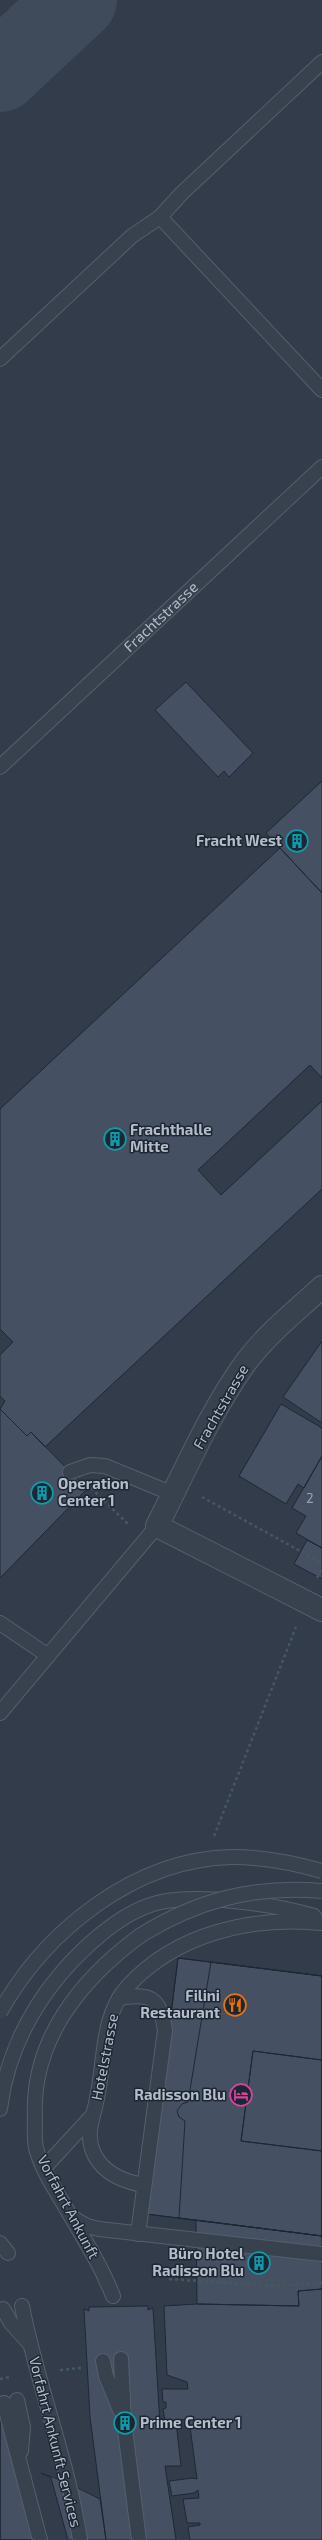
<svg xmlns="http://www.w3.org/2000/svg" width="322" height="2540" font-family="'Exo 2',sans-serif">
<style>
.airport{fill:#323c4b}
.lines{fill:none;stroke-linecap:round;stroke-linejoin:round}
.taxiway{stroke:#3f4a5a;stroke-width:80}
.building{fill:#455162;stroke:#1f2835}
.service-casing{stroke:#565f6c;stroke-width:16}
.minor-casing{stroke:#565f6c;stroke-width:24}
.path{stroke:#44595c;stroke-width:2.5;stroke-dasharray:3 3;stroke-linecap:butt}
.service{stroke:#38414e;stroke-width:14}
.minor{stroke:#38414e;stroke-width:22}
.service-bridge-casing{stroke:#565f6c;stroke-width:16;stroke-linecap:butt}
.service-bridge{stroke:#38414e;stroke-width:14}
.labels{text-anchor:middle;stroke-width:3;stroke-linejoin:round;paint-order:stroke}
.number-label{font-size:13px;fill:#98a1af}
.street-label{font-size:15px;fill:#b4bcc9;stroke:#1d2633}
.poi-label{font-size:15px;font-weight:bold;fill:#b4bcc9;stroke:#1d2633;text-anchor:end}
</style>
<rect width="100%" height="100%" fill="#242f3e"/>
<path class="airport" d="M0 0H322V2540H0Z"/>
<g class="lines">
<path class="taxiway" d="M0 72 77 0"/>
</g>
<path class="building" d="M186 682 253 753 229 777 224 771 218 777 155 710Z
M322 781V893L266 833Z
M280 848 322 893V1078L310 1065 198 1170 221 1195 322 1101V1189L45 1447 31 1432 27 1436 0 1409 5 1401 0 1396V1355L13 1342 0 1329V1109Z
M322 1341V1423L283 1397Z
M281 1404 322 1428V1456L304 1488 298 1484 286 1504 239 1476Z
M0 1409 27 1436 31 1432 87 1489 0 1578Z
M322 1456V1548L296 1533 306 1516 292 1508Z
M307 1540 322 1548V1579L294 1564Z
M178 1958 322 1976V2060L253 2051 241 2141 322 2151V2236L146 2214Z
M178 1958 322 1976V2236L146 2214Z
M211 1962 322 1976V2236L179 2218 185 2121 179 2117 177 2111 182 2104 188 2102Z
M253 2051 322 2060V2151L241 2141Z
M196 2220 322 2236V2289L298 2291 299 2306 197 2304Z
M322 2289V2540H190L188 2527 200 2525V2523H187L183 2499 199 2498 198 2490 194 2493 172 2496 169 2481 193 2478 197 2479 189 2419 165 2421 163 2409 166 2408V2402H163L162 2389H188L187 2382 167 2375 164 2306 197 2304 299 2306 298 2291Z
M148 2306V2310L153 2308 160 2425 176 2422 181 2466H165L176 2540H106L90 2417 84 2309 89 2311V2307Z
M0 2397 37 2540H0Z
M0 2397 37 2540H0Z
M0 2403 36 2540H0Z
M41 2473 66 2482 100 2499 106 2540H68L51 2478Z"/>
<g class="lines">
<g class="service-casing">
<g id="service">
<path d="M160 217 182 193 322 62"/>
<path d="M0 359 132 236 160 217 322 390"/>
<path id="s1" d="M0 767 322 467"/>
<path d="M70 1472 90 1465 105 1466 173 1494"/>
<path d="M0 1623 47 1655"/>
<path d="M0 1713 157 1526"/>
<path d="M119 1998C150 1993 160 1997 165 2030L138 2234"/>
<path d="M0 2109C8 2040 47 1979 100 1935 118 1920 138 1907 161 1902 202 1894 274 1904 314 1916"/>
<path d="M44 2168 91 2117"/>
<path d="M143 2185C121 2181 100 2172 92 2149 86 2130 94 2116 97 2098 105 2062 101 2015 128 1986 177 1933 252 1916 322 1923"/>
<path d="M73 2218 87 2226 99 2229 322 2254"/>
<path d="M0 2243 8 2253"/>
<path d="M113 2296C100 2263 81 2234 63 2203 53 2186 41 2168 36 2148 34 2139 35 2128 35 2118 31 2040 81 1979 141 1935"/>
<path d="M22 2306C37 2385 68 2460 80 2540"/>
<path d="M3 2309 11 2323 29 2343"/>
<path d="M121 2359 124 2422 139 2540"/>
<path d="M103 2361 106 2376 120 2410"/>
<path d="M17 2400 23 2427 21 2451"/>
<path d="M4 2403 40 2540"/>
</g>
</g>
<g class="minor-casing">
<path id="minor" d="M322 1287C296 1311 267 1334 246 1362 210 1412 185 1471 157 1526L322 1610"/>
</g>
<path class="path" d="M91 1488 129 1525
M202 1497 322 1563
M317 1578 322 1568
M214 1836 296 1627
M169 2279 274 2286 322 2283
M60 2370 81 2368
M0 2379 10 2377"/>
<use href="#service" class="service"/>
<use href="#minor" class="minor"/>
<g class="service-bridge-casing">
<path id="service-bridge" d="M141 1935C198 1900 255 1885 322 1891
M0 2012C46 1930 135 1859 232 1857 262 1857 294 1863 322 1871"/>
</g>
<use href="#service-bridge" class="service-bridge"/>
</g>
<defs>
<g id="building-ring" transform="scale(1.15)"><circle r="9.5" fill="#1d2633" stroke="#0f9aa8" stroke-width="1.5"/><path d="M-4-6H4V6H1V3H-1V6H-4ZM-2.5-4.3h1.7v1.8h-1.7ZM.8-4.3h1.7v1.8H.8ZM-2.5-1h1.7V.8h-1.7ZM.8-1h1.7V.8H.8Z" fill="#0f9aa8"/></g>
<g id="restaurant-ring" transform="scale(1.15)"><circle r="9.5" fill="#1d2633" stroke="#e8710a" stroke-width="1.5"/><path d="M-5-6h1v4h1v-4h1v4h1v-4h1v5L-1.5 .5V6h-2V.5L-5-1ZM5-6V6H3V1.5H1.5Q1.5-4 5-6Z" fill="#e8710a"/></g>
<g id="hotel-ring" transform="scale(1.15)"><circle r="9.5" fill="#1d2633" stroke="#d1479c" stroke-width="1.5"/><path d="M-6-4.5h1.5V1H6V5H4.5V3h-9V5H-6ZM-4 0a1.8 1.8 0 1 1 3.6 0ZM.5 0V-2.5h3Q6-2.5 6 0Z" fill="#d1479c"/></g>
</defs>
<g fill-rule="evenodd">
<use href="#building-ring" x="297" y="841"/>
<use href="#building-ring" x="115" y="1139"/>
<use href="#building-ring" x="42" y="1493"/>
<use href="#restaurant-ring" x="235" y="2005"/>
<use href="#hotel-ring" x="241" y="2095"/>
<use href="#building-ring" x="259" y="2263"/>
<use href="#building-ring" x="125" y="2423"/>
</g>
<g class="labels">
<g class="number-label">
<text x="310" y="1503">2</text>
</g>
<g class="street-label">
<text dy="5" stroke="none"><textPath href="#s1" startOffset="220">Frachtstrasse</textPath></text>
<text transform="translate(221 1407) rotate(-60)" y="5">Frachtstrasse</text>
<text transform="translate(105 2057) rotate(-79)" y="5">Hotelstrasse</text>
<text transform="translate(68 2207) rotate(62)" y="5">Vorfahrt Ankunft</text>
<text transform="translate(55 2442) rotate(76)" y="5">Vorfahrt Ankunft Services</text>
</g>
<g class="poi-label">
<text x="282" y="846">Fracht West</text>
<text x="130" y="1135" text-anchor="start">Frachthalle<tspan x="130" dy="17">Mitte</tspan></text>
<text x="58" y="1489" text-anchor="start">Operation<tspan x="58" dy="17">Center 1</tspan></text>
<text x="220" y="2001">Filini<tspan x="220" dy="17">Restaurant</tspan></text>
<text x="226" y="2100">Radisson Blu</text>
<text x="244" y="2259">Büro Hotel<tspan x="244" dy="17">Radisson Blu</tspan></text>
<text x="140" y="2428" text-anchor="start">Prime Center 1</text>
</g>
</g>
</svg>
